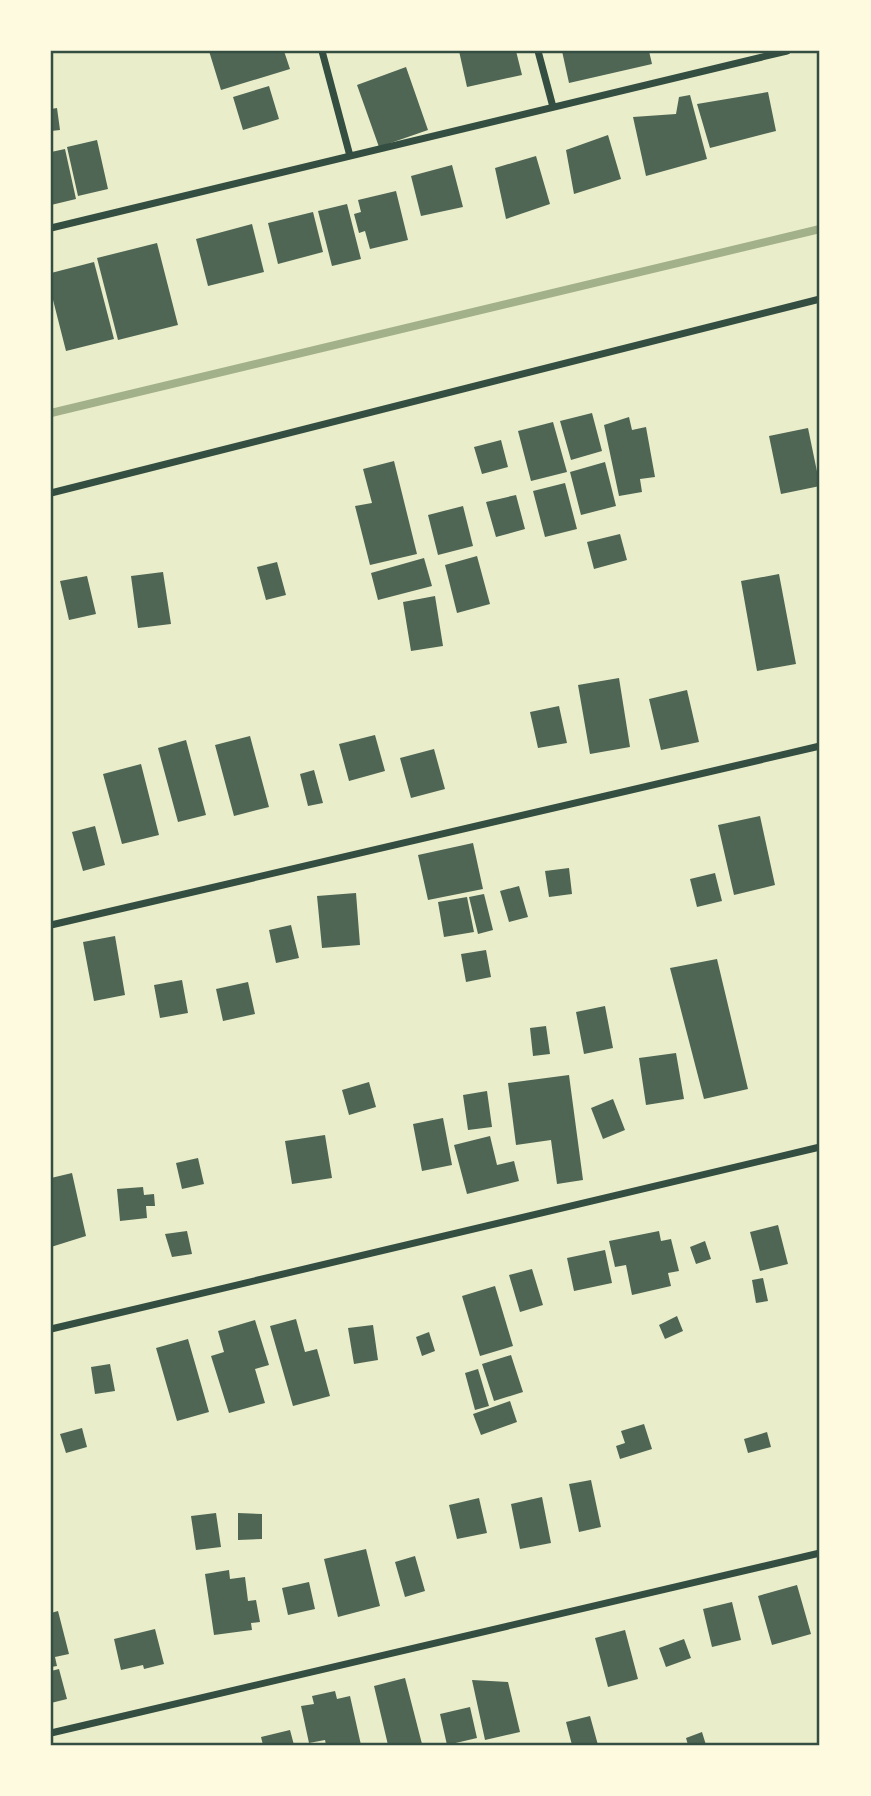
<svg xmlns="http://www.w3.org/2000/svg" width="871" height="1796" font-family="Figtree,sans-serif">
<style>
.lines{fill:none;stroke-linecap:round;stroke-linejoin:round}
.stream{stroke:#a3b18a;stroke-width:8}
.building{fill:#4f6655}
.minor{stroke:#344e41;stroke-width:7}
.neatline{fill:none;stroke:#344e41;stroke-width:2.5}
</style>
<rect width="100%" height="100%" fill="#e9edc9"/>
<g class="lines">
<path class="stream" d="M51 413 820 229"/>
</g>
<path class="building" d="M209 51H284L290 69 221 90Z
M459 51H516L522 75 467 87Z
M562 51H649L652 64 569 83Z
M406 67 428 130 379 147 357 85Z
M269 86 279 119 243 130 233 97Z
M768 92 776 131 710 148 697 104Z
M690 95 707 159 646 176 633 117 676 114 679 97Z
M57 108 60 130 51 131V109Z
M608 135 621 179 574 194 566 150Z
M97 140 108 189 78 196 67 147Z
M65 149 76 199 51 205V152Z
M536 156 550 204 506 219 495 168Z
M452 165 463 207 421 216 411 176Z
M396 191 408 240 370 249 365 231 359 233 354 214 361 212 358 200Z
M347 204 361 259 332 266 318 211Z
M313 212 323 252 278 264 268 223Z
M252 224 264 272 208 286 196 239Z
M157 243 178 325 118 340 97 258Z
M94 262 114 339 66 351 51 292V273Z
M592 413 602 451 571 460 560 421Z
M629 417 632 430 646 427 655 477 640 479 642 492 619 496 604 425Z
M553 422 567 472 531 481 518 431Z
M808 428 820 486 781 494 769 436Z
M501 440 508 467 482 474 474 447Z
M394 461 417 554 370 565 355 506 372 503 363 469Z
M605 462 616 506 581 515 570 472Z
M565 483 577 529 545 537 533 491Z
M516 495 525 529 496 537 486 502Z
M463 506 473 546 438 555 428 515Z
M620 534 627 560 594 569 587 542Z
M477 556 490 604 457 613 445 565Z
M424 558 432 586 378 600 371 573Z
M277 562 286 595 266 600 257 567Z
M163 572 171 624 138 628 131 576Z
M779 574 796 664 757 671 741 581Z
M87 576 96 614 69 620 60 581Z
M435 596 443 646 411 651 403 602Z
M619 678 630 747 590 754 578 685Z
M687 690 699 742 661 750 649 699Z
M559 706 567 743 538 748 530 712Z
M375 735 385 771 349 781 339 744Z
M250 736 269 807 234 816 215 745Z
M186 740 206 815 178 822 158 748Z
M434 749 445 789 411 798 400 758Z
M141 764 159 835 122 844 103 774Z
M314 770 323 803 308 806 300 774Z
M760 816 775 885 734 895 718 825Z
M95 826 105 865 83 871 72 832Z
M473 843 483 889 428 900 418 855Z
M569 868 572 894 549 897 545 871Z
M715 873 722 901 697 907 690 879Z
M519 886 528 917 509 922 500 891Z
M356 893 360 945 322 948 317 896Z
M484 894 493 930 478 934 469 897Z
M467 897 474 932 444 937 438 902Z
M291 925 299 958 276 963 269 930Z
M115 936 125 995 94 1001 83 942Z
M486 950 491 977 466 982 461 954Z
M717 959 748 1089 704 1099 670 968Z
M182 980 188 1013 160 1018 154 985Z
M248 982 255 1014 223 1021 216 989Z
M605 1006 613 1048 584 1054 576 1012Z
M546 1026 550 1054 533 1056 530 1028Z
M676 1053 684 1099 646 1105 639 1058Z
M569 1075 583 1180 557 1184 551 1140 516 1145 508 1083Z
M369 1082 376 1107 349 1115 342 1090Z
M487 1091 492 1127 468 1130 463 1095Z
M613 1099 625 1130 603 1139 591 1108Z
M443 1118 452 1165 422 1171 413 1124Z
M325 1135 332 1178 292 1184 285 1141Z
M490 1136 497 1165 514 1161 519 1181 467 1194 454 1145Z
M198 1158 204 1184 182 1189 176 1163Z
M72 1173 86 1236 51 1247V1178Z
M143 1187 144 1195 154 1194 155 1206H146L147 1218 120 1221 117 1189Z
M778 1225 788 1264 760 1271 750 1232Z
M187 1231 192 1254 172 1257 165 1234Z
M659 1231 661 1241 671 1239 679 1271 668 1273 671 1286 632 1295 626 1265 615 1267 609 1241Z
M705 1241 711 1259 696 1264 690 1247Z
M605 1250 612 1283 574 1291 567 1258Z
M532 1269 543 1305 520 1312 509 1275Z
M763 1278 768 1301 756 1303 752 1280Z
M495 1286 513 1346 480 1356 462 1296Z
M677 1316 683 1331 665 1339 659 1325Z
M296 1319 305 1352 317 1349 330 1396 293 1406 270 1326Z
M255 1320 269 1365 255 1369 265 1403 229 1413 211 1356 224 1352 218 1331Z
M373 1325 378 1360 354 1364 348 1328Z
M429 1332 435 1351 422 1356 416 1337Z
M188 1339 209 1412 177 1421 156 1348Z
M511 1355 523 1392 494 1401 482 1364Z
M110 1364 115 1391 95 1394 91 1367Z
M478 1369 489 1406 475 1410 465 1373Z
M510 1401 517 1422 481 1435 473 1414Z
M644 1424 652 1449 620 1459 616 1446 625 1443 621 1431Z
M82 1428 87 1447 66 1453 60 1434Z
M767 1432 771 1447 748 1453 744 1439Z
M591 1480 601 1527 579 1532 569 1484Z
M542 1497 551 1543 520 1549 511 1504Z
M479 1498 487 1533 457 1539 449 1505Z
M216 1513 221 1547 196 1550 191 1516Z
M238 1513 262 1514V1539L238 1540Z
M366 1549 380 1606 338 1617 324 1559Z
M415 1556 425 1591 405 1597 395 1562Z
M229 1570 230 1579 245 1577 248 1601 256 1600 260 1622 251 1623 252 1630 214 1635 205 1574Z
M309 1582 315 1609 288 1615 282 1588Z
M797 1585 811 1634 772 1645 758 1596Z
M732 1602 741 1640 712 1647 703 1609Z
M58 1611 69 1654 55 1657 57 1666 51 1667V1613Z
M155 1629 164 1664 144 1669 143 1665 121 1670 114 1639Z
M625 1630 638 1679 608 1687 595 1638Z
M684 1639 691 1658 666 1667 659 1648Z
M59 1669 67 1699 51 1703V1671Z
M405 1678 422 1744 388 1745 374 1686Z
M472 1680 508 1682 520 1732 485 1740Z
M335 1691 337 1699 350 1696 361 1745H326L325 1740 309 1743 301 1706 314 1704 312 1696Z
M470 1707 477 1738 447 1745 440 1714Z
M590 1716 598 1745H572L566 1722Z
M290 1730 294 1745H263L261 1737Z
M702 1732 706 1745H688L686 1738Z"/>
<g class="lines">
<path class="minor" d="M322 51 350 156
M538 51 553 107
M51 228 787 51
M51 493 820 299
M51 925 820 746
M51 1329 820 1147
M51 1733 820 1553"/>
</g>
<rect width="871" height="1796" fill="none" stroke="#fefae0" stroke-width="105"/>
<rect x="52" y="52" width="766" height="1692" class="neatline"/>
</svg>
